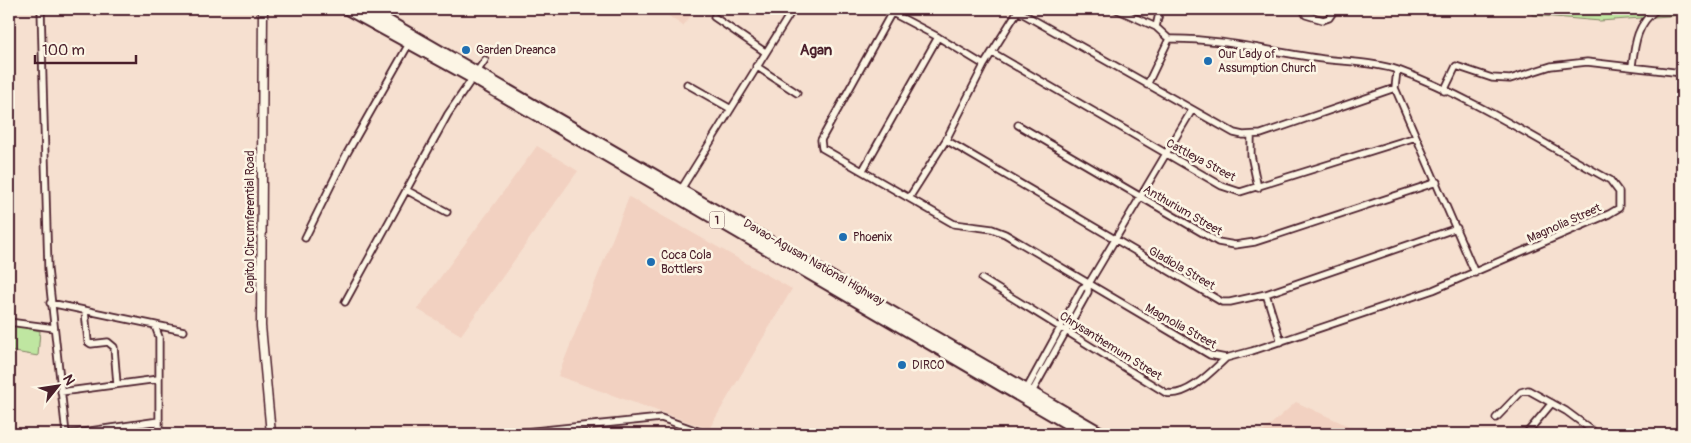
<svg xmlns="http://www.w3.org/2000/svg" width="1691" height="443" font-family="Pangolin,sans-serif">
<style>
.built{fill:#f2d1c1}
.green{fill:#bfe6a1;stroke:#848266}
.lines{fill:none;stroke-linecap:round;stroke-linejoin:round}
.minor-casing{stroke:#4a1f2b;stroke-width:9}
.secondary-casing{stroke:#4a1f2b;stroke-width:11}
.trunk-casing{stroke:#4a1f2b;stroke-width:14}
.minor{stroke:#fcf5e5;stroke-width:5.5}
.secondary{stroke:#fcf5e5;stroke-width:8}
.trunk{stroke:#fcf5e5;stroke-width:10}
.poi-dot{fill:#1f6fb2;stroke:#fcf5e5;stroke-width:2}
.labels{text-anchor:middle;stroke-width:5;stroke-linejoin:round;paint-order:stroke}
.shield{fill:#fcf5e5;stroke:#7f5f63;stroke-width:1}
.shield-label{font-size:11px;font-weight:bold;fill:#4a1f2b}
.poi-label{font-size:12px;fill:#4a1f2b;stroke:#fcf5e5;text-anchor:start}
.street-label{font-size:12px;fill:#4a1f2b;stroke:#fcf5e5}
.quarter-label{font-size:15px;font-weight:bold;fill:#4a1f2b;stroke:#fcf5e5}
</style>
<rect width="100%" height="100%" fill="#f6e0d0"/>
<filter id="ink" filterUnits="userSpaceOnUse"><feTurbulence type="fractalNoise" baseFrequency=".02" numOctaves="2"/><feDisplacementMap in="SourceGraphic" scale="10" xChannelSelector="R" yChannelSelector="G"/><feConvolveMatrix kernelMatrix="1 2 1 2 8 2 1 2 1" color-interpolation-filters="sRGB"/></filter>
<g filter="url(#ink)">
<path class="built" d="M659 9H696L683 26Z
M537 146 578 171 461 335 417 309Z
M629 197 792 289 709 429 558 376Z
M1296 402 1366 434H1260Z"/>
<path class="green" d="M1532 9H1682V15L1600 21 1532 15Z
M9 324 40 331 38 356 9 351Z"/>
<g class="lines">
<g class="minor-casing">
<path id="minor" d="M41 9 48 269 66 434
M885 9 938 37 984 65
M1116 9 1156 27
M1303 9 1306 15 1323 20 1329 18 1335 9
M1018 11 1234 133 1243 135 1261 134 1395 88
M892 12 821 140 822 148 954 224 992 229 1005 234 1210 355 1226 358 1252 351 1433 290 1609 214 1619 208V192L1610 180C1542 143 1470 96 1398 70 1373 62 1348 62 1323 59 1271 52 1221 38 1169 39L1156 27 1160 9
M714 17 765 52
M993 53 1222 186 1240 192 1416 137
M756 66 797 93
M1632 66C1635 42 1637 24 1657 9
M1397 70 1395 88 1475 273
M687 84 731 109
M1147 85 1169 39
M1444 91 1456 66 1492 78 1510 79 1551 66 1587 62 1682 73
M1018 125 1218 242 1235 245 1255 242 1437 182
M1251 135V155L1258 188
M946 140 1222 302H1230L1266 294 1457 228
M863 170 938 37
M408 191 447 212
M680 191 793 9
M909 198 946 140 984 65 1019 9
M305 238 346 155 410 42
M982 279 1166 393C1187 398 1212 371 1226 358
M1266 294 1281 342
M345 302 448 114 485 60
M50 303 184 331
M85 311 88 342 91 344 108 342 114 347 117 384
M9 322 54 328
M155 326 159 337V434
M61 392 158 379
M1025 392 1082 288 1088 285
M1031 394 1088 292V285L1192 110
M1496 418 1521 392 1528 390 1566 411 1597 434
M69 434 159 421
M505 434 661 418 706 434
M1526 434 1552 403"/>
</g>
<g class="secondary-casing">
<path id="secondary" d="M263 9 261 326 271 434"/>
</g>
<g class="trunk-casing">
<path id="trunk" d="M347 9 471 77 1085 434
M367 9 1103 434"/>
</g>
<use href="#minor" class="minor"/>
<use href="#secondary" class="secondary"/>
<use href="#trunk" class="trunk"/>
</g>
</g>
<g class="poi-dot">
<circle cx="466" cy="50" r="5"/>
<circle cx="1208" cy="61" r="5"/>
<circle cx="843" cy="237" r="5"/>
<circle cx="651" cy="262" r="5"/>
<circle cx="902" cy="365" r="5"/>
</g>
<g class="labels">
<rect class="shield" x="709.5" y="211.5" width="15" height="17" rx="4"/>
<g class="shield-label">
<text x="717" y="224">1</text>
</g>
<g class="poi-label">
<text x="476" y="54">Garden Dreanca</text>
<text x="1218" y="58">Our Lady of<tspan x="1218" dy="14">Assumption Church</tspan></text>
<text x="853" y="241">Phoenix</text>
<text x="661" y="259">Coca Cola<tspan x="661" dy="14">Bottlers</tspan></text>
<text x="912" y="369">DIRCO</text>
</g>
<g class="street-label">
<text transform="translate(1201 160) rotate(28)" y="4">Cattleya Street</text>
<text transform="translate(1183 210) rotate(30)" y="4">Anthurium Street</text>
<text transform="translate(250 222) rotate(-90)" y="4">Capitol Circumferential Road</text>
<text transform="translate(1564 223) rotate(-24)" y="4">Magnolia Street</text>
<text transform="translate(814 262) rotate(30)" y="4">Davao-Agusan National Highway</text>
<text transform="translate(1182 268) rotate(30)" y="4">Gladiola Street</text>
<text transform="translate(1181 326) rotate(29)" y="4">Magnolia Street</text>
<text transform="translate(1111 346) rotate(32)" y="4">Chrysanthemum Street</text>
</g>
<g class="quarter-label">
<text x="816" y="55">Agan</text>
</g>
</g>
<rect width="1691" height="443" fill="none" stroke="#fcf5e5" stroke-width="30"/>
<rect x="15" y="15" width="1661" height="413" fill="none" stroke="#4a1f2b" stroke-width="2" filter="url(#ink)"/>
<g transform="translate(58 386) rotate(60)" stroke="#fcf5e5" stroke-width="4" paint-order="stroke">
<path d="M0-4L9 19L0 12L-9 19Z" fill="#4a1f2b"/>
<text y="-8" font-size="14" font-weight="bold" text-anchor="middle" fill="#4a1f2b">N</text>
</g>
<path d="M35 55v8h101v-8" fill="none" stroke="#4a1f2b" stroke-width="2.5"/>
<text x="42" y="55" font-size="15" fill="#4a1f2b" stroke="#fcf5e5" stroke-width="4" paint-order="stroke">100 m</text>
</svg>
